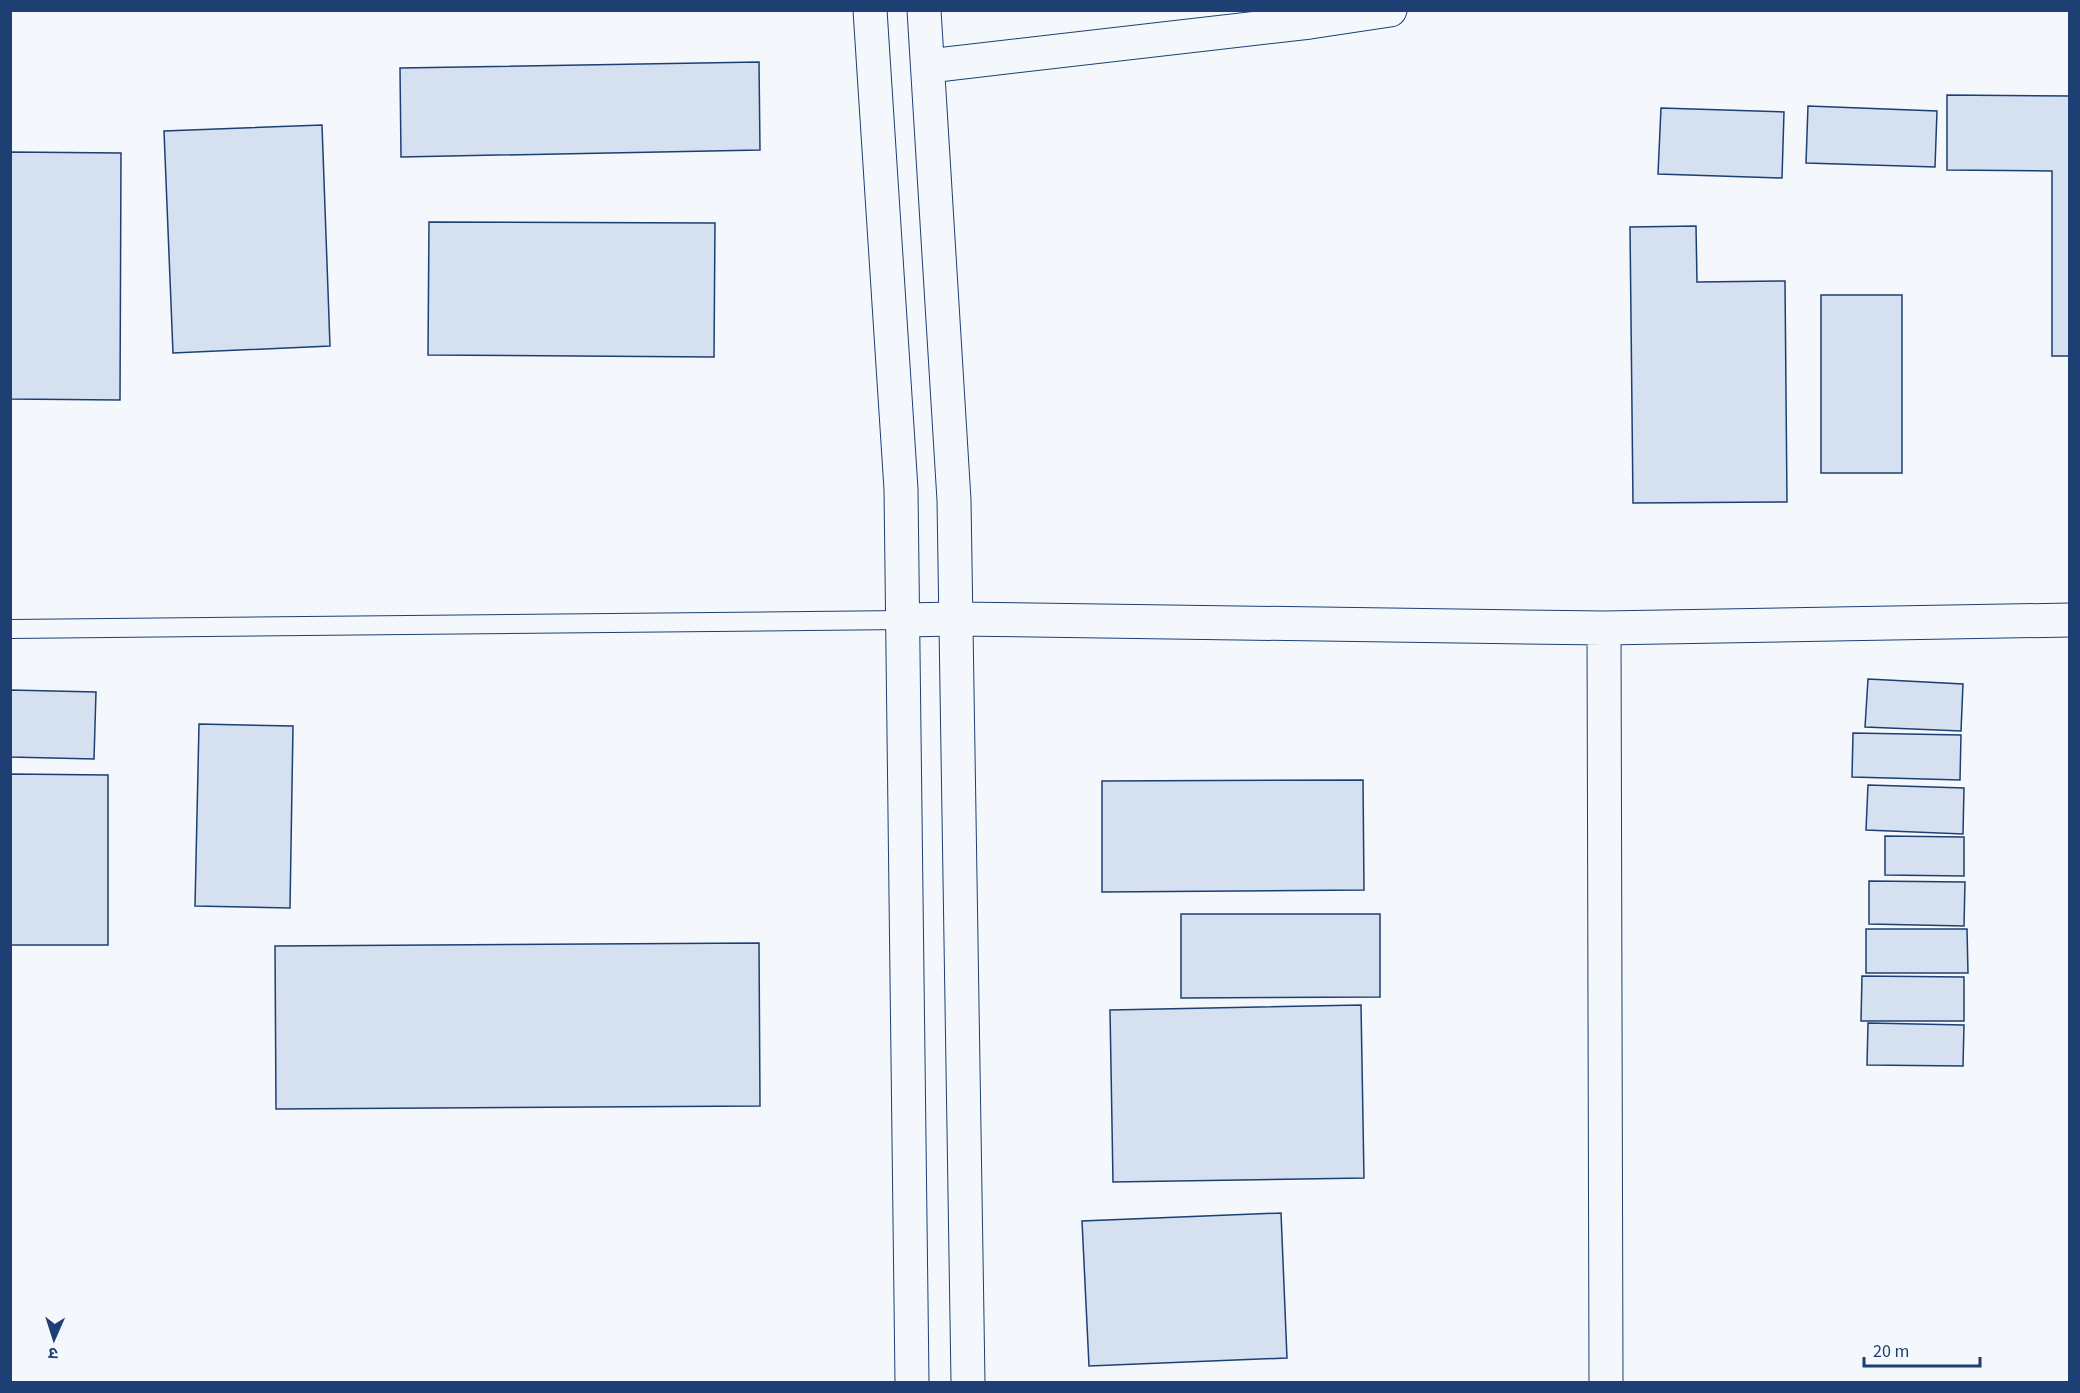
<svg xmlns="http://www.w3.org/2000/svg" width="2080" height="1393" font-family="'Source Sans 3','Noto Sans Devanagari',sans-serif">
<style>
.building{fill:#d5e0f0;stroke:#1d3f73;stroke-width:1.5}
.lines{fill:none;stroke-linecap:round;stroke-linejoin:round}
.service-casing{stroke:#1d3f73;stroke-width:20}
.minor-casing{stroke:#1d3f73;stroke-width:35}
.tertiary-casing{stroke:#1d3f73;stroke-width:35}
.service{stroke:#f4f7fb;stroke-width:18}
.minor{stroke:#f4f7fb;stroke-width:33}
.tertiary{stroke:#f4f7fb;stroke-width:33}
</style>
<rect width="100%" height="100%" fill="#f4f7fb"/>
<path class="building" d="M759 62 760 150 401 157 400 68Z
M1947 95 2070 96V356H2052V171L1947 170Z
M1808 106 1937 111 1935 167 1806 163Z
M1661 108 1784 112 1782 178 1658 174Z
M322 125 330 346 173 353 164 131Z
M10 152 121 153 120 400 10 399Z
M429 222 715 223 714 357 428 355Z
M1696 226 1697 282 1785 281 1787 502 1633 503 1630 227Z
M1821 295H1902V473H1821Z
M1868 679 1963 684 1961 731 1865 727Z
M10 690 96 692 94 759 10 757Z
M199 724 293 726 290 908 195 906Z
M1853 733 1961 735 1960 780 1852 777Z
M10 774 108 775V945H10Z
M1363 780 1364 890 1102 892V781Z
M1868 785 1964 788 1963 834 1866 830Z
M1885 836 1964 837V876L1885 875Z
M1869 881 1965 882 1964 926 1869 924Z
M1181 914H1380V997L1181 998Z
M1866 929H1967L1968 973H1866Z
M759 943 760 1106 276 1109 275 946Z
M1862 976 1964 977V1021H1861Z
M1361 1005 1364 1178 1113 1182 1110 1010Z
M1868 1023 1964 1025 1963 1066 1867 1065Z
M1281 1213 1287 1358 1089 1366 1082 1221Z"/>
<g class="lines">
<g class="service-casing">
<path id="service" d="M10 629 903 620"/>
</g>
<g class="minor-casing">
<path id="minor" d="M903 620 956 619 1604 628 2070 620
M1604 628 1606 1382"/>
</g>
<g class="tertiary-casing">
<path id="tertiary" d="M870 10 901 489 912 1382
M924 10 954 500 968 1382
M929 66 1310 22 1390 10"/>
</g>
<use href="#service" class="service"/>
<use href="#minor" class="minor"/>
<use href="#tertiary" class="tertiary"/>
</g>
<rect width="2080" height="1393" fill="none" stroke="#1d3f73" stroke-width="24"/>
<g transform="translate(54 1339) rotate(183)" stroke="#f4f7fb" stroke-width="4.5" paint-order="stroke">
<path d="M0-4.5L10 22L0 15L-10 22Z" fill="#1d3f73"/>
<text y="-9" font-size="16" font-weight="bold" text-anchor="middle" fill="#1d3f73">उ</text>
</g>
<path d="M1864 1357v9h116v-9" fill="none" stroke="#1d3f73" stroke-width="3"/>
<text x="1873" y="1357" font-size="18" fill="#1d3f73" stroke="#f4f7fb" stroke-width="4.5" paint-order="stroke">20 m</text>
</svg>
